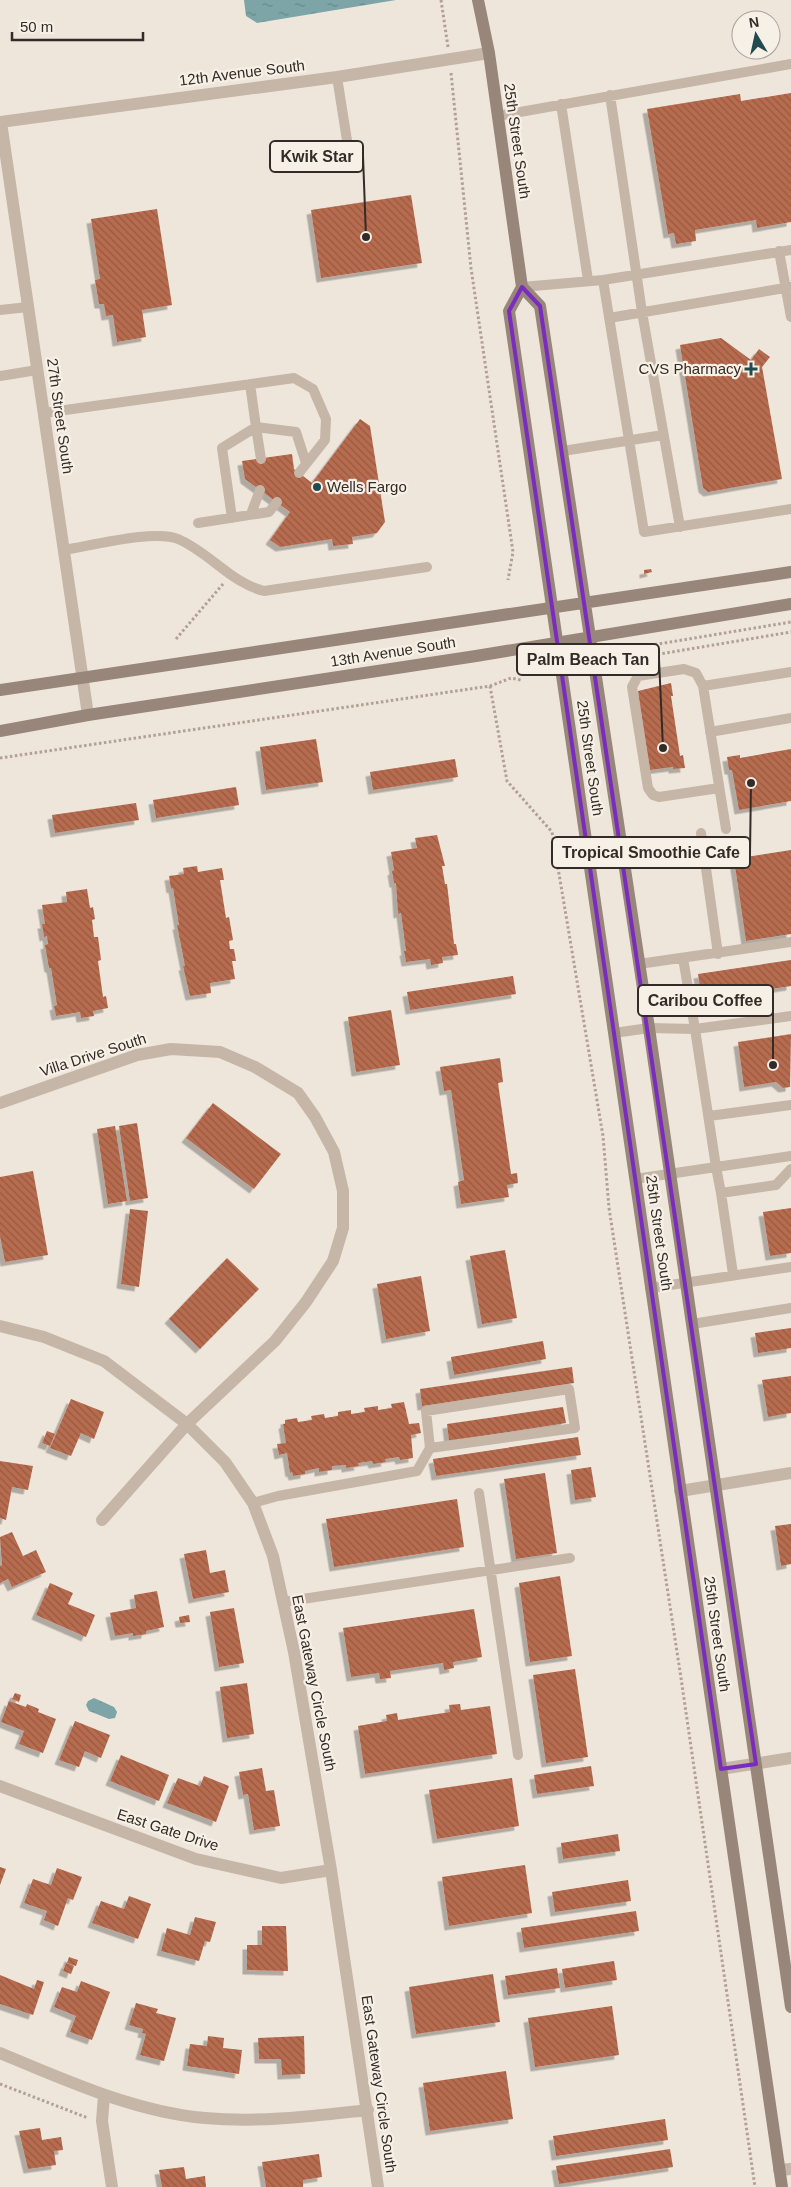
<svg xmlns="http://www.w3.org/2000/svg" width="791" height="2187" font-family="Helvetica,sans-serif">
<style>
.water{fill:url(#water-ripples)}
.building{fill:url(#building-back-hatch);filter:url(#shadow)}
.lines{fill:none;stroke-linecap:round;stroke-linejoin:round}
.path{stroke:#b1a093;stroke-width:3;stroke-dasharray:2.5 2.5;stroke-linecap:butt}
.service{stroke:#c5b6a8;stroke-width:10}
.minor{stroke:#c5b6a8;stroke-width:12}
.secondary{stroke:#98867a;stroke-width:12}
.marked{fill:none;stroke:#7b2cbf;stroke-width:4;stroke-linejoin:round}
.poi-dot{fill:#224b4f;stroke:#f7f0e6;stroke-width:2}
.labels{text-anchor:middle;stroke-width:4.5;stroke-linejoin:round;paint-order:stroke}
.street-label{font-size:15px;fill:#332b27;stroke:#f7f0e6}
.poi-label{font-size:15px;fill:#332b27;stroke:#f7f0e6;text-anchor:end}
.leader{fill:none;stroke:#332b27;stroke-width:2}
.callout-dot{fill:#332b27;stroke:#f7f0e6;stroke-width:2}
.callout{fill:#f7f0e6;stroke:#332b27;stroke-width:2}
.callout-label{font-size:16px;text-anchor:middle;font-weight:bold;fill:#332b27}
</style>
<defs>
<pattern id="water-ripples" width="26" height="14" patternUnits="userSpaceOnUse" patternTransform="scale(1.25)"><rect width="26" height="14" fill="#7da5a8"/><path d="M2 4q2-2 4 0t4 0M15 11q2-2 4 0t4 0" fill="none" stroke="#678789"/></pattern>
<pattern id="building-back-hatch" width="6" height="6" patternUnits="userSpaceOnUse" patternTransform="scale(1.25)"><rect width="6" height="6" fill="#b86c4f"/><path d="M-1 5l2 2M0 0l6 6M5-1l2 2" fill="none" stroke="#965942"/></pattern>
<filter id="shadow"><feDropShadow dx="-4.5" dy="4.5" stdDeviation="0" flood-color="#0004"/></filter>
</defs>
<rect width="100%" height="100%" fill="#eee6db"/>
<path class="water" d="M244 0H396L257 23 246 16Z
M94 1698 114 1707 117 1712 115 1718 109 1719 89 1711 86 1705 88 1701Z"/>
<path class="building" d="M791 93V222L757 228 756 220 695 230 696 241 676 244 674 233 668 234 647 109 740 94 741 101Z
M411 195 422 263 321 278 311 210Z
M157 209 172 305 142 310 146 337 117 342 113 315 106 316 104 304H99L95 280 100 279 91 219Z
M721 338 751 360 759 349 770 357 762 367 782 479 708 492 703 488 680 345Z
M360 419 370 426 385 522 377 533 352 537 353 544 333 546 332 539 280 547 270 540 290 512 245 479 242 461 292 454 294 469 312 483Z
M651 569 652 572 644 574V570Z
M671 683 673 696H671L680 756 683 755 685 768 673 769V767L650 770 638 691Z
M316 739 323 782 266 790 260 747Z
M791 749V801L739 810 732 770H729L727 757 740 755V758Z
M455 759 458 777 373 790 370 772Z
M236 787 239 805 156 818 153 800Z
M136 803 139 820 55 833 52 815Z
M437 835 445 866H442L445 884H447L454 944H456L458 955 442 957 443 963 431 965 430 959 406 962 404 951H406L401 913 398 914 396 883H394L392 871 394 870 391 852 417 848 415 838Z
M791 850V934L746 941 734 859Z
M197 866 198 872 222 868 224 880H220L226 918 229 917 233 940 229 941 230 949H234L236 961H232L235 979 210 983 211 993 190 996 183 966H185L177 925H179L173 888 171 889 169 876 184 874 183 868Z
M87 889 90 908 93 907 95 919 92 920 94 937H98L101 960 98 961 103 997 106 996 108 1008 93 1011 94 1016 81 1018 80 1012 56 1016 54 1006 57 1005 51 968H49L45 945 48 944 47 936 44 937 42 924H45L42 905 67 902 66 892Z
M791 960V986L702 1000 698 974Z
M513 976 516 994 410 1010 407 992Z
M391 1010 400 1065 356 1072 348 1017Z
M791 1034 790 1087 783 1088 776 1082 744 1087 738 1042Z
M500 1058 503 1082 498 1083 511 1174 517 1173 518 1183 507 1185 509 1197 461 1204 458 1182 464 1180 451 1090 444 1091 440 1067Z
M213 1103 281 1154 254 1189 186 1138Z
M137 1123 148 1198 130 1201 119 1126Z
M115 1126 127 1201 108 1204 97 1129Z
M33 1171 48 1255 5 1262 0 1236V1177Z
M791 1208V1253L770 1256 763 1212Z
M130 1209 148 1211 139 1287 121 1284Z
M505 1250 517 1318 482 1324 470 1256Z
M227 1258 259 1289 200 1349 169 1319Z
M421 1276 430 1331 386 1339 377 1284Z
M791 1328V1348L758 1353 755 1333Z
M543 1341 546 1359 454 1375 451 1357Z
M572 1367 574 1383 422 1406 420 1389Z
M791 1376V1413L768 1417 762 1380Z
M71 1399 104 1412 94 1439 81 1433 71 1456 50 1448Z
M404 1402 409 1424 419 1423 421 1433 411 1435 413 1458 400 1460 399 1457 385 1459 386 1462 373 1464 372 1461 358 1463 359 1466 346 1468V1465L332 1466V1470L319 1472V1468L305 1471V1474L293 1476 292 1472 290 1473 287 1453 279 1455 277 1444 286 1443 283 1424H285V1420L297 1418 298 1422 312 1420 311 1416 324 1414 325 1418 338 1416V1412L351 1410V1414L365 1412 364 1408 378 1406V1410L392 1408 391 1404Z
M563 1407 566 1423 449 1441 447 1424Z
M47 1431 55 1434 50 1446 42 1443Z
M578 1437 581 1455 436 1476 433 1459Z
M0 1461 33 1466 28 1490 12 1487 6 1520 0 1518Z
M591 1467 596 1497 575 1500 571 1470Z
M545 1473 557 1553 516 1559 504 1479Z
M457 1499 464 1547 334 1567 326 1519Z
M791 1524V1564L781 1566 775 1526Z
M12 1532 23 1556 36 1550 46 1572 12 1587 8 1579 0 1583V1566L2 1565 0 1537Z
M206 1550 210 1573 225 1570 229 1592 193 1599 184 1554Z
M560 1576 572 1656 530 1662 519 1583Z
M50 1583 73 1593 68 1604 95 1615 86 1637 36 1615Z
M157 1591 164 1627 146 1631V1634L133 1636V1633L115 1636 110 1613 136 1608 134 1595Z
M234 1608 244 1663 219 1667 210 1612Z
M474 1609 482 1657 453 1662 454 1668 444 1670 443 1663 390 1671 391 1678 380 1679 379 1673 351 1677 343 1628Z
M189 1615 190 1622 180 1623 179 1617Z
M575 1669 588 1757 546 1763 533 1675Z
M247 1683 254 1734 227 1738 220 1687Z
M15 1693 21 1695 19 1702 12 1699Z
M9 1701 26 1707 27 1704 39 1709 38 1712 56 1719 43 1753 19 1744 24 1731 1 1722Z
M460 1704 461 1710 490 1706 497 1754 365 1774 358 1726 387 1721 386 1715 397 1713 398 1720 450 1712 449 1705Z
M75 1721 110 1735 101 1758 85 1751 79 1767 59 1760Z
M121 1755 169 1775 159 1801 110 1781Z
M591 1766 594 1786 537 1794 534 1775Z
M262 1768 266 1791 274 1790 280 1826 254 1830 248 1794 243 1795 239 1772Z
M204 1776 229 1786 216 1822 167 1803 178 1778 200 1786Z
M512 1778 519 1826 437 1839 429 1790Z
M618 1834 620 1851 563 1859 561 1843Z
M525 1865 532 1913 449 1926 442 1877Z
M0 1867 6 1869 0 1885Z
M57 1868 82 1877 73 1900 68 1898 58 1926 44 1920 47 1911 24 1903 33 1879 51 1885Z
M628 1880 631 1901 555 1912 552 1892Z
M129 1896 151 1904 138 1939 92 1923 101 1901 124 1909Z
M636 1911 639 1931 524 1948 521 1928Z
M195 1917 216 1922 210 1942 205 1941 199 1961 161 1951 167 1928 190 1935Z
M262 1926H286L288 1971 247 1970V1945H262Z
M69 1957 78 1960 76 1966 67 1963Z
M614 1961 617 1980 565 1988 562 1969Z
M66 1963 74 1966 71 1974 63 1971Z
M557 1968 560 1988 508 1995 505 1976Z
M493 1974 500 2022 416 2034 409 1987Z
M0 1975 34 1989 37 1980 44 1982 33 2015 0 2004Z
M81 1981 110 1992 92 2040 70 2032 76 2016 54 2007 62 1987 77 1992Z
M136 2003 158 2009 156 2013 176 2018 164 2061 140 2055 146 2034 142 2033 143 2029 129 2025Z
M612 2006 619 2055 535 2067 528 2018Z
M208 2036 224 2038 223 2048 242 2050 239 2074 187 2066 190 2044 207 2046Z
M304 2036 305 2074 282 2075 281 2059H259L258 2038Z
M506 2071 513 2119 430 2131 423 2083Z
M665 2119 668 2140 556 2156 553 2136Z
M40 2128 42 2140 61 2137 63 2150 54 2151 56 2165 28 2169 19 2131Z
M670 2149 673 2167 559 2184 556 2166Z
M319 2154 322 2177 303 2180V2187H266L262 2162Z
M184 2167 186 2179 205 2176 206 2187H162L159 2170Z"/>
<g class="lines">
<path class="path" d="M441 0 448 47
M451 73 471 268 513 552 508 580
M176 639 223 584
M618 661 622 650 791 622
M618 661 791 632
M490 686 507 781 552 832 603 1136 609 1208 681 1678 755 2187
M0 758 490 686 511 678 521 680
M0 2084 88 2118"/>
<path class="service" d="M337 77 349 153
M610 95 642 312 680 527
M561 104 588 280
M497 116 791 64
M779 251 791 317
M603 280 644 532 791 509
M522 287 603 280 791 250
M0 310 28 307
M609 318 791 287
M0 376 37 370
M44 413 294 378 313 389 326 419 325 440 299 473
M563 451 663 435
M261 459 256 427 296 432 306 463
M251 514 260 490
M232 518 222 448 256 427 250 384
M198 523 269 512 277 502
M64 550C90 546 155 529 178 539 209 552 231 583 264 591L427 567
M703 686 696 673 684 669 638 676 632 687 648 788 653 795 659 797 719 788
M710 732 791 718
M726 829 703 686 791 672
M701 833 718 954
M683 958 695 1029 791 1016
M639 964 791 942
M614 1033 649 1028 695 1029 716 1167 635 1179
M709 1116 791 1105
M791 1156 716 1167 721 1193 776 1185 791 1169
M721 1193 733 1274
M650 1288 791 1267
M692 1324 791 1308
M479 1493 518 1755
M253 1503 278 1496 417 1471 430 1448 575 1428 569 1389 426 1411 430 1448
M283 1602 570 1558"/>
<path class="minor" d="M0 122 337 77 489 53
M1 122 88 715
M0 1103 137 1055 171 1049 220 1052 255 1067 298 1093 315 1117 334 1152 343 1191V1228L333 1261 306 1302 275 1341 187 1424 102 1520
M0 1326 44 1337 104 1361 187 1424 225 1462 253 1503 273 1556 294 1652 331 1870 378 2187
M680 1491 791 1473
M721 1769 791 1758
M0 1786 196 1859 281 1878 331 1870
M0 2053C65 2080 135 2112 205 2118 260 2123 313 2116 368 2110
M104 2096 102 2121 112 2187
M779 2170 791 2169"/>
<path class="secondary" d="M478 0 489 53 522 287 540 306 649 1028 791 2007
M522 287 509 311 782 2187
M0 690 791 572
M0 731 88 715 476 656 791 604"/>
</g>
<path class="marked" d="M522 287 540 306 756 1764 721 1769 509 311Z"/>
<g class="poi-dot">
<path d="M748.5 361.5h5v5h5v5h-5v5h-5v-5h-5v-5h5z"/>
<circle cx="317" cy="487" r="5"/>
</g>
<g class="labels">
<g class="street-label">
<text transform="translate(242 73) rotate(-7)" y="5">12th Avenue South</text>
<text transform="translate(517 141) rotate(82)" y="5">25th Street South</text>
<text transform="translate(60 416) rotate(82)" y="5">27th Street South</text>
<text transform="translate(393 652) rotate(-9)" y="5">13th Avenue South</text>
<text transform="translate(590 758) rotate(82)" y="5">25th Street South</text>
<text transform="translate(93 1055) rotate(-18)" y="5">Villa Drive South</text>
<text transform="translate(659 1233) rotate(82)" y="5">25th Street South</text>
<text transform="translate(717 1634) rotate(82)" y="5">25th Street South</text>
<text transform="translate(314 1683) rotate(79)" y="5">East Gateway Circle South</text>
<text transform="translate(168 1830) rotate(18)" y="5">East Gate Drive</text>
<text transform="translate(379 2084) rotate(82)" y="5">East Gateway Circle South</text>
</g>
<g class="poi-label">
<text x="741" y="374">CVS Pharmacy</text>
<text x="327" y="492" text-anchor="start">Wells Fargo</text>
</g>
</g>
<path class="leader" d="M366 237L363 156M663 748L659 659M751 783L750 853M773 1065L773 1000"/>
<g class="callout-dot">
<circle cx="366" cy="237" r="5"/>
<circle cx="663" cy="748" r="5"/>
<circle cx="751" cy="783" r="5"/>
<circle cx="773" cy="1065" r="5"/>
</g>
<g class="callout">
<rect x="270" y="141" width="93" height="31" rx="5"/>
<rect x="517" y="644" width="142" height="31" rx="5"/>
<rect x="552" y="837" width="198" height="31" rx="5"/>
<rect x="638" y="985" width="135" height="31" rx="5"/>
</g>
<g class="callout-label">
<text x="317" y="162">Kwik Star</text>
<text x="588" y="665">Palm Beach Tan</text>
<text x="651" y="858">Tropical Smoothie Cafe</text>
<text x="705" y="1006">Caribou Coffee</text>
</g>
<g transform="translate(756 35) rotate(351)"><circle r="24" fill="#f7f0e6" stroke="#a9a19a"/>
<path d="M0-4L9 19L0 12L-9 19Z" fill="#224b4f"/>
<text y="-8" font-size="14" font-weight="bold" text-anchor="middle" fill="#332b27">N</text>
</g>
<path d="M12 32v8h131v-8" fill="none" stroke="#332b27" stroke-width="2.5"/>
<text x="20" y="32" font-size="15" fill="#332b27" stroke="#f7f0e6" stroke-width="4" paint-order="stroke">50 m</text>
</svg>
